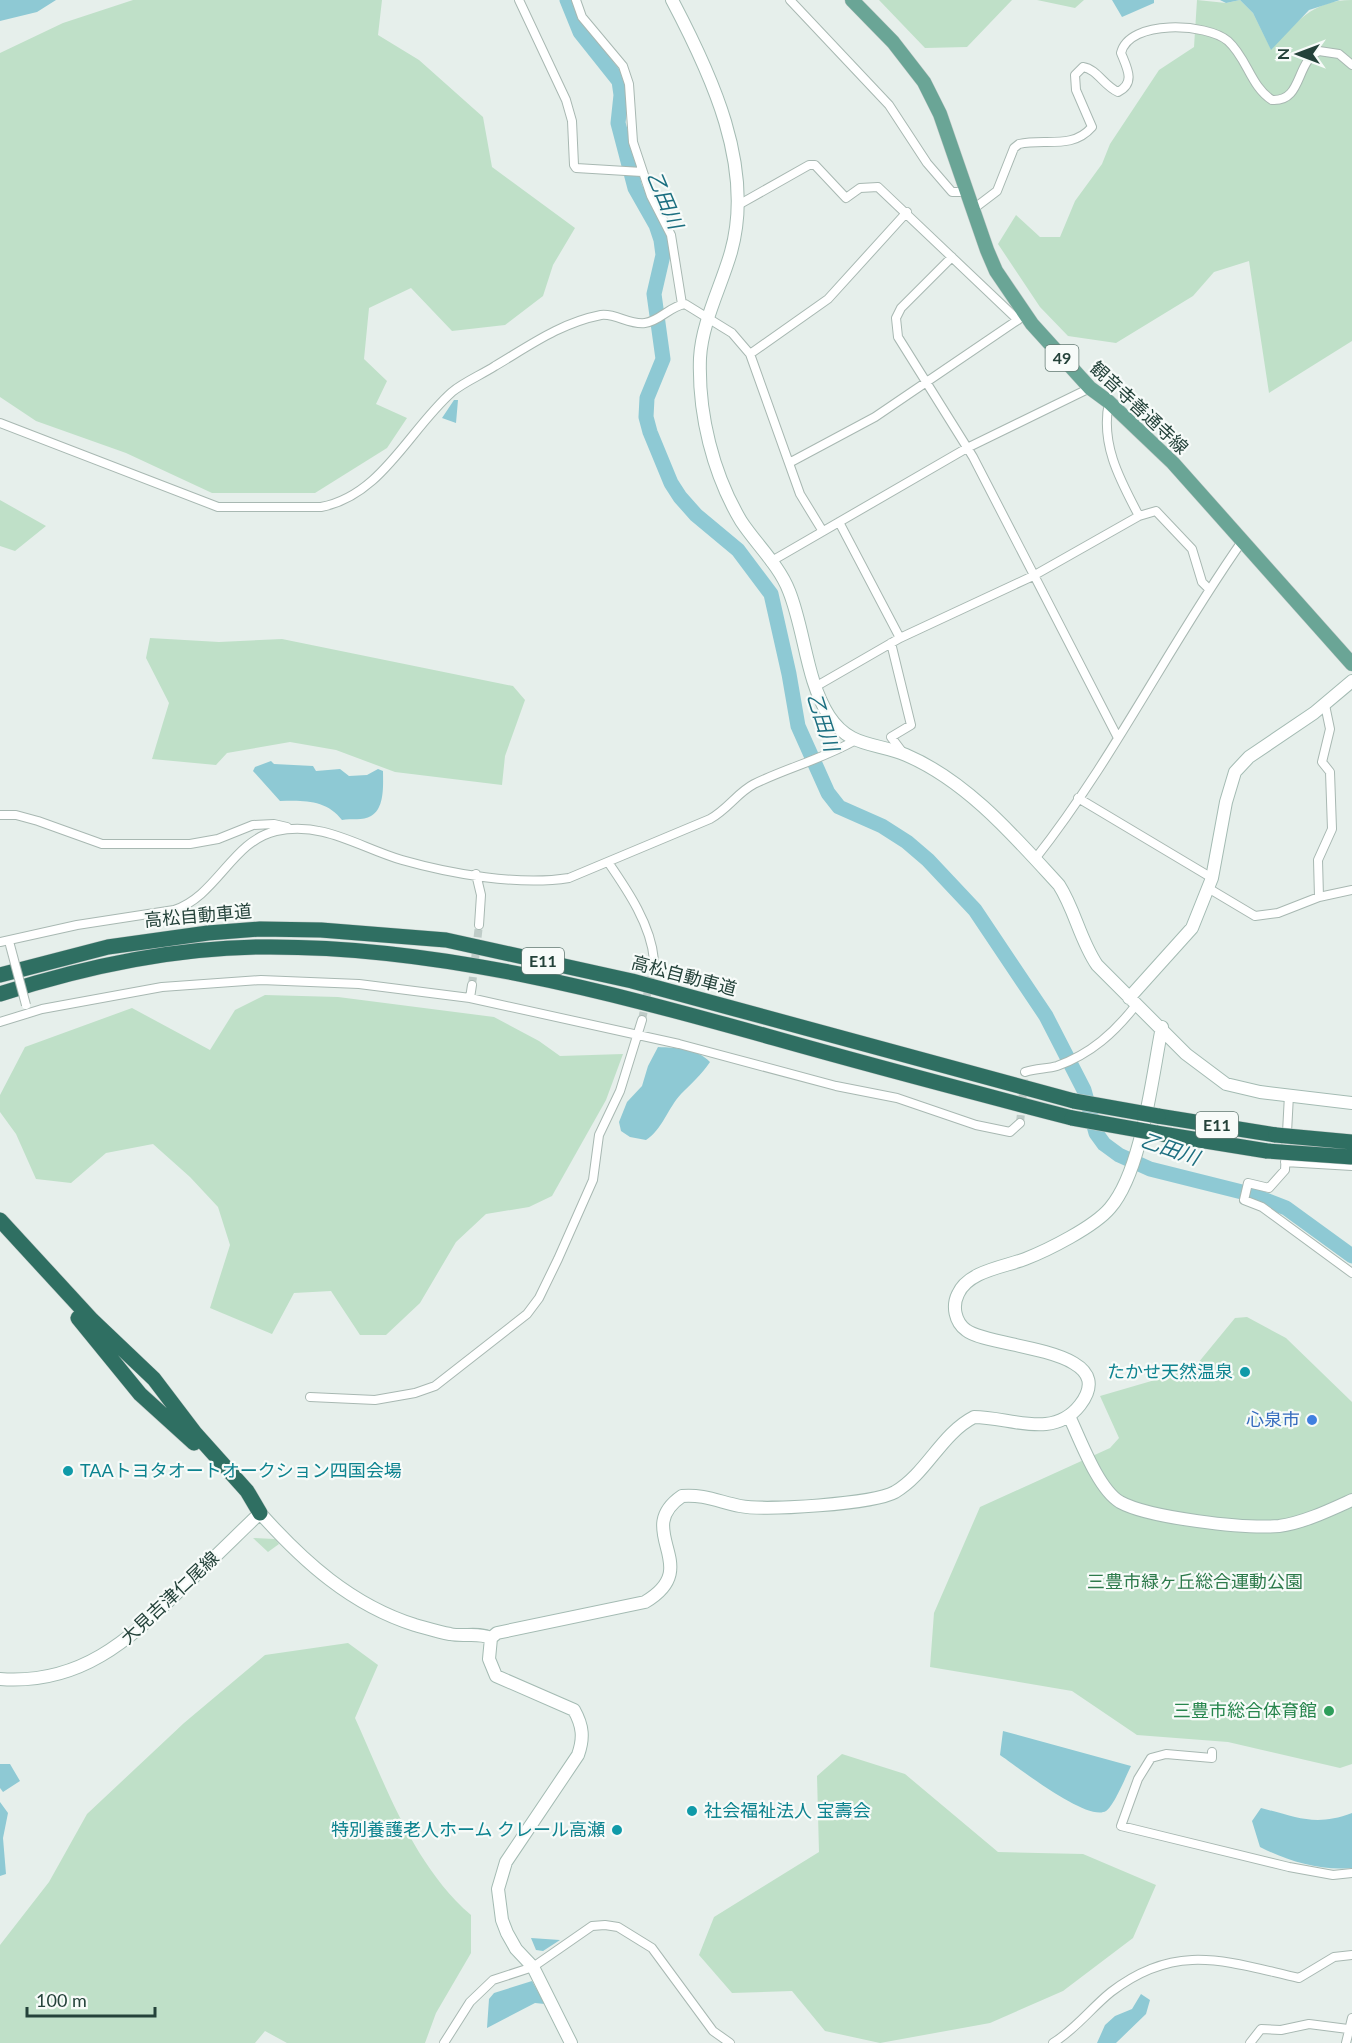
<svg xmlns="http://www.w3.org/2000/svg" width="1352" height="2043" font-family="Lato,'Noto Sans JP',sans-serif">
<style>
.green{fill:#bfe0c8}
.water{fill:#8ec9d4}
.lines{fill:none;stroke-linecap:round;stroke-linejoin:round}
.river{stroke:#8ec9d4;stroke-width:15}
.street-tunnel{stroke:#bfccc8;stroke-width:8;stroke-dasharray:8 4;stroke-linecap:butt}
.street-casing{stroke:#a8b8b2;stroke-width:10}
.secondary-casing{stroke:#a4bbb3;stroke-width:14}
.primary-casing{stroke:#c2cac8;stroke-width:15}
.highway-casing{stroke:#c2cac8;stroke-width:16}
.street{stroke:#fff;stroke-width:8}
.secondary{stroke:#fff;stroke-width:12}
.primary{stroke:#6aa596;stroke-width:14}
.highway{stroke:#2f6f62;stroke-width:15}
.street-bridge-casing{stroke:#a8b8b2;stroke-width:10;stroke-linecap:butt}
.highway-bridge-casing{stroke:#c2cac8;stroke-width:16;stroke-linecap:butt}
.street-bridge{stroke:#fff;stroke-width:8}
.highway-bridge{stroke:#2f6f62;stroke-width:15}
.culture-dot{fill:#0f9aa8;stroke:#f7fbf9;stroke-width:2}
.shop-dot{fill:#3f7fe0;stroke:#f7fbf9;stroke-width:2}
.leisure-dot{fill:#2e9e5b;stroke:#f7fbf9;stroke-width:2}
.labels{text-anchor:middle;stroke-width:4.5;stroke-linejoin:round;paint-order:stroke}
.shield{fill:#f7fbf9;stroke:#637a73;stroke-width:1.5}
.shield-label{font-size:16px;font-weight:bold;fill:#24423a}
.street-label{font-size:18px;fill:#24423a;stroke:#f7fbf9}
.culture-label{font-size:18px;fill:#0d838f;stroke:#f7fbf9;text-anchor:end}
.shop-label{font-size:18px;fill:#366cbe;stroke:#f7fbf9;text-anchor:end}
.park-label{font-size:18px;fill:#2d7a4b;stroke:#f7fbf9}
.leisure-label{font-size:18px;fill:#27864d;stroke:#f7fbf9;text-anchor:end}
.water-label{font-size:20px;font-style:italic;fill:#1c6f80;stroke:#f7fbf9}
</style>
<rect width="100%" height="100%" fill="#e6efeb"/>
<path class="green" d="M133 0H382L378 35 419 60 483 117 492 167 575 228 553 265 543 296 505 325 452 331 411 288 369 308 364 359 387 381 376 404 407 418 387 448 315 493H212L126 453 36 421 0 397V53L63 23Z
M879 0H1012L967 47 925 48Z
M1037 0H1084L1075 8Z
M1197 0 1226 3 1240 0 1253 13 1271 49C1296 23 1312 0 1352 0V341L1269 393 1249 261 1214 272 1193 296 1116 343 1068 336 1040 307 998 244 1016 215 1040 237H1060L1075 201 1102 164 1110 144 1159 70 1194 47Z
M0 500 46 526 15 551 0 546Z
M150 638 219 642 282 639 513 686 525 700 505 756 502 785 395 772 336 750 290 742 227 753 216 765 152 759 169 703 146 658Z
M265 995 338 997 494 1017 539 1041 560 1056 623 1054 606 1100 552 1196 529 1207 486 1214 456 1242 420 1303 386 1335H360L331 1291 294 1293 272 1334 210 1308 230 1245 218 1207 190 1177 153 1144 106 1153 71 1183 36 1179 16 1134 0 1112V1095L25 1047 132 1008 210 1050 235 1010Z
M1247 1317 1286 1338 1352 1402V1764L1340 1768 1228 1742 1137 1735 1072 1691 930 1667 934 1613 980 1507 1110 1448 1119 1438 1100 1396 1172 1375 1198 1363 1235 1318Z
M253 1538 275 1539 279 1544 268 1552Z
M348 1643 378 1665 355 1718C386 1786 413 1865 471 1915V1953L436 2013 425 2043H287L265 2031 255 2043H0V1945L49 1882 87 1814 184 1723 265 1655Z
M842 1754 905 1774 998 1852 1083 1854 1156 1885 1133 1938 1063 1991 990 2023 880 2043 825 2031 792 1991 732 1993 699 1955 714 1917 819 1852 817 1776Z"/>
<path class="water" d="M0 0H56L37 12 0 21Z
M1112 0H1154V3L1122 17Z
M1220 0H1340L1309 10 1271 50 1253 13 1240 0 1226 3Z
M454 400H458L456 423 442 418Z
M271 761 274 764 313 766 316 771 340 769 349 776 367 775 378 769 383 771C383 785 385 808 371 816 363 821 351 818 342 820 327 800 304 800 280 801L253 771 255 767Z
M658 1047C676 1048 697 1048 710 1062 701 1075 692 1083 681 1094 668 1108 662 1130 646 1140L630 1137 621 1131 619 1122 627 1102 642 1086 648 1066Z
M1003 1731 1131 1766C1126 1776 1114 1806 1106 1811 1087 1822 1019 1768 1000 1755Z
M0 1764H10L20 1781 3 1792 0 1788Z
M0 1802 8 1813 3 1838 6 1874 0 1876Z
M1261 1808C1297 1817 1315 1827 1352 1813V1868C1320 1871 1288 1861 1260 1847L1252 1821Z
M531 1938 560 1940 543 1951 536 1950Z
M532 1981 545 2004 535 2003 487 2028 489 1999 494 1993Z
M1141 1994 1150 2000 1146 2014 1116 2043H1097L1105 2025 1115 2016 1132 2009Z"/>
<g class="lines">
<path class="river" d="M567 0 580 32 619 81 621 95 618 123 635 188 656 225 661 240 663 255 654 294 663 359 647 398 646 417 650 432 671 483 680 497 696 515 738 550 771 594 789 674 798 726 828 793 839 807 882 826 907 842 928 860 975 910 1046 1016 1084 1090 1096 1133 1104 1144 1119 1155 1150 1169 1250 1194 1286 1208 1352 1256"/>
<path class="street-tunnel" d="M472 985 479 925
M642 1020 654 960
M1020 1123 1025 1072"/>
<g class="street-casing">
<path id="street" d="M519 0 566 100 572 121 574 165 576 168 642 172
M576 0 582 17 623 66 629 84 633 142 651 196 671 235 682 304
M790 0 889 105 927 163 952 192H966
M740 204 809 165H815L846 198 860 188 878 187 1018 320
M972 210 997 191 1014 148 1019 144C1045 138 1072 150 1092 127L1076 90 1075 75 1083 67C1097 69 1104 86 1118 92 1136 83 1127 68 1121 53 1129 19 1207 23 1228 41 1247 58 1251 87 1272 100 1303 102 1295 62 1319 51L1339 54 1352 65
M952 257 901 308 896 318 898 337 973 457 1118 738
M750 354 828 299 907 212
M1109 402C1100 444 1120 480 1139 516
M0 423 218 507H321C381 496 409 430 452 392 464 382 481 375 495 366 529 346 560 323 601 315 616 313 629 325 645 323 660 321 670 306 685 304L732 333 750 354 800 494 822 530
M789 463 875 417 1022 317
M839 522 900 638
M770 562 967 448 1090 388
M891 643 911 725 891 737 903 753
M815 687 900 638 1033 576 1139 516 1156 511 1192 549 1202 582 1209 589
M1078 798 1212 878
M0 815H16L38 821 102 844H190L218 839 253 825 274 824 287 827
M1035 859C1114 759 1170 643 1243 540
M608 862C628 891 651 925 654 960
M476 874 481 895 479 925
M1208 888 1255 916 1278 913 1319 897 1352 890
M1319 897 1318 860 1332 829 1330 772 1322 762 1330 729 1325 705
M0 942 77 925 174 910C217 896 232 841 276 831 324 821 358 847 402 860 451 874 519 886 569 878L710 819C729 808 737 793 754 784 787 768 822 759 854 741
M470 998 472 985
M0 1022 42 1009 162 987 261 980 359 984 470 998 679 1044 836 1086 897 1098 976 1125 1010 1132 1020 1123
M1025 1072C1036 1068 1047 1069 1057 1066 1091 1054 1115 1032 1136 1005
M1289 1095 1285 1170 1269 1188 1248 1183 1244 1200 1262 1207 1352 1273
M1285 1162 1352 1166
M310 1397 375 1400 415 1393 435 1386 527 1314 539 1298 558 1259 593 1180 599 1135 620 1091 642 1020
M1212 1752V1758L1166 1754 1151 1758 1138 1779 1121 1826 1289 1867 1333 1875 1352 1873
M444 2043 470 2002 493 1980 533 1967 592 1926 605 1925 618 1927 652 1948 713 2031 730 2043
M1053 2043C1076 2029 1091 2008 1111 1992 1177 1941 1227 1962 1299 1978L1334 1957 1352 1955
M1250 2043 1261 2029 1281 2030 1309 2024 1348 2029
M1346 2043 1352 2018"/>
</g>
<g class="secondary-casing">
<path id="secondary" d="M672 0C711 74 755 167 731 252 721 287 702 322 700 358 698 414 713 474 741 521 756 544 779 565 789 591 805 631 806 680 829 716 850 748 875 742 906 755 967 781 1015 837 1059 885 1075 910 1080 940 1097 965L1186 1054 1226 1084 1260 1092 1352 1103
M1129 998 1192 928 1212 878 1226 802 1235 772 1249 757 1314 713 1352 681
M1069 1416C1080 1439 1098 1489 1120 1502 1149 1518 1245 1529 1279 1526 1303 1523 1330 1510 1352 1500
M0 1679C80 1685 128 1641 181 1589 208 1564 234 1538 260 1513 303 1561 351 1605 415 1625 426 1628 439 1632 450 1634 464 1637 478 1632 491 1638
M571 2043 533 1967 516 1949 507 1933 502 1920 498 1889 506 1862 578 1755C584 1738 583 1726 574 1710L496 1676 489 1659 491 1638 497 1633 645 1602C706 1566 631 1531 682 1496 703 1494 720 1502 740 1506 766 1511 873 1504 895 1492 927 1473 941 1434 974 1417 1010 1417 1053 1440 1080 1405 1124 1347 989 1349 966 1330 955 1322 952 1306 958 1294 968 1271 1004 1267 1025 1259 1048 1250 1094 1227 1110 1208 1142 1171 1152 1077 1162 1027"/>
</g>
<g class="primary-casing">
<path id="primary" d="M852 0 893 42 924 82 940 114 987 250 996 271 1032 324 1090 388 1109 402 1173 463 1352 664"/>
</g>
<g class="highway-casing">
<path id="highway" d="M0 975 108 947 208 933 260 929 321 930 446 940 632 981 1074 1101
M0 994C84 967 171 948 260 947 435 945 606 991 774 1038 873 1066 972 1092 1072 1118
M1158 1116 1276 1135
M1156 1133 1267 1151
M0 1220 92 1320 154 1379 195 1433 247 1491 260 1513
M78 1318 140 1394 194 1443"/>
</g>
<use href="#street" class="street"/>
<use href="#secondary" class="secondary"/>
<use href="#primary" class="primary"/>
<use href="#highway" class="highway"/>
<g class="street-bridge-casing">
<path id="street-bridge" d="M10 945 26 1005"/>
</g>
<g class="highway-bridge-casing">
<path id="highway-bridge" d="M1074 1101 1158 1116
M1072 1118 1156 1133
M1276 1135 1352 1142
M1267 1151 1352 1157"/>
</g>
<use href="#street-bridge" class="street-bridge"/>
<use href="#highway-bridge" class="highway-bridge"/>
</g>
<g class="culture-dot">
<circle cx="1245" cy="1372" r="6"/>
<circle cx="68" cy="1471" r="6"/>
<circle cx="692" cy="1811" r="6"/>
<circle cx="617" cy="1830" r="6"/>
</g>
<circle class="shop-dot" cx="1312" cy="1420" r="6"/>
<circle class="leisure-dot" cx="1329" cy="1711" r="6"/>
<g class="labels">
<g class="shield">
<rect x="1045.5" y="345" width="33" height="26" rx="4.5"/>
<rect x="522" y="948" width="42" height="26" rx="4.5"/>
<rect x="1196" y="1112" width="42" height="26" rx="4.5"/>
</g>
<g class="shield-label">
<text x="1062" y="364">49</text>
<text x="543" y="967">E11</text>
<text x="1217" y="1131">E11</text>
</g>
<g class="street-label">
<text transform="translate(1139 408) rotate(43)" y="6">観音寺善通寺線</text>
<text transform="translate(198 916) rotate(-5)" y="6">高松自動車道</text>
<text transform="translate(684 976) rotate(15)" y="6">高松自動車道</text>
<text transform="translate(170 1598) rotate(-43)" y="6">大見吉津仁尾線</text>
</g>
<g class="culture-label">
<text x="1233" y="1378">たかせ天然温泉</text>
<text x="80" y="1477" text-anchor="start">TAAトヨタオートオークション四国会場</text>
<text x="704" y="1817" text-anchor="start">社会福祉法人 宝壽会</text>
<text x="605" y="1836">特別養護老人ホーム クレール高瀬</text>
</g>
<g class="shop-label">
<text x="1300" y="1426">心泉市</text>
</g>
<g class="park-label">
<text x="1195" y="1588">三豊市緑ヶ丘総合運動公園</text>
</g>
<g class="leisure-label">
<text x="1317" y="1717">三豊市総合体育館</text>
</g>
<g class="water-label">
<text transform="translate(665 200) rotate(67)" y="7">乙田川</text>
<text transform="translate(823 722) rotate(72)" y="7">乙田川</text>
<text transform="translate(1170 1149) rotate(19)" y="7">乙田川</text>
</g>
</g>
<g transform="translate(1298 54) rotate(270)" stroke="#f7fbf9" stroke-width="4.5" paint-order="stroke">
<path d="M0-4.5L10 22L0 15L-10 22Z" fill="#24423a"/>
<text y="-9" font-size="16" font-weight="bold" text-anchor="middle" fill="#24423a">N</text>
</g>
<path d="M27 2007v9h128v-9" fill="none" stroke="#24423a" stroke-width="3"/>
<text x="36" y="2007" font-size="18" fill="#24423a" stroke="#f7fbf9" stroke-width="4.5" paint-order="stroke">100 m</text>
</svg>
